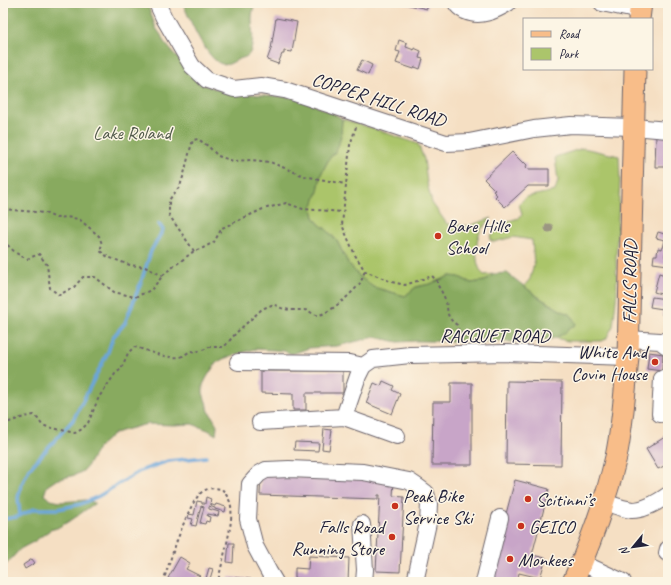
<svg xmlns="http://www.w3.org/2000/svg" width="671" height="585" font-family="Caveat,sans-serif">
<style>
.green{fill:#abc56b;stroke:#667453}
.forest{fill:#88aa5f;stroke:#55664d}
.lines{fill:none;stroke-linecap:round;stroke-linejoin:round}
.stream{stroke:#6ba6db;stroke-width:3.5}
.building{fill:#c8a5c8}
.minor-casing{stroke:#6c646b;stroke-width:18}
.major-casing{stroke:#6c646b;stroke-width:23}
.path{stroke:#6c646b;stroke-width:2;stroke-dasharray:3 3;stroke-linecap:butt}
.minor{stroke:#fff;stroke-width:16}
.major{stroke:#f8bd89;stroke-width:21}
.tree{fill:#9b9682}
.poi-dot{fill:#c8321e;stroke:#fcf5e5;stroke-width:1.5}
.labels{text-anchor:middle;stroke-width:3;stroke-linejoin:round;paint-order:stroke}
.street-label{font-size:19px;fill:#22223b;stroke:#fcf5e5}
.park-label{font-size:19px;fill:#525b4c;stroke:#fcf5e5}
.poi-label{font-size:19px;fill:#22223b;stroke:#fcf5e5;text-anchor:start}
</style>
<rect width="100%" height="100%" fill="#fcf5e5"/>
<filter id="ink" filterUnits="userSpaceOnUse"><feTurbulence type="fractalNoise" baseFrequency=".025" numOctaves="2"/><feDisplacementMap in="SourceGraphic" scale="8" xChannelSelector="R" yChannelSelector="G"/><feConvolveMatrix kernelMatrix="1 2 1 2 8 2 1 2 1" color-interpolation-filters="sRGB"/></filter>
<filter id="wash" filterUnits="userSpaceOnUse"><feTurbulence type="fractalNoise" baseFrequency=".012" numOctaves="4" result="noise"/><feDisplacementMap in="SourceGraphic" scale="16" xChannelSelector="R" yChannelSelector="G"/><feGaussianBlur stdDeviation="0.9" result="paint"/><feColorMatrix in="noise" values="0 0 0 0 0 0 0 0 0 0 0 0 0 0 0 0 0 1.4 0 .05"/><feComposite in="paint" operator="in"/></filter>
<g filter="url(#wash)">
<rect width="100%" height="100%" fill="#f5dfc3"/>
<path class="green" d="M342 119 372 128 418 144 424 159 427 183 432 203 447 224 468 226 492 218C488 222 484 226 481 230 475 240 474 267 484 275L494 274 485 281 471 283 459 277 450 276 430 284 416 287 405 296 373 287 359 276 348 263 337 241 326 229 319 224 314 217 312 208 318 191 321 174 329 159 335 152 341 135Z
M583 148 619 156 620 179 616 257 617 292 613 326 606 339 602 341H568L555 338 563 334 571 315C554 308 538 297 524 286L530 279 534 264 532 240 513 237 494 242 490 240 491 235 505 222 519 218 522 214 519 204 526 197 555 191 558 181 555 157Z"/>
<path class="forest" d="M3 3H147L156 28 161 35 164 42 200 84 227 92 298 98 335 114 342 119 341 135 339 144 335 152 329 159 321 174 318 191 312 208 314 217 319 224 326 229 337 241 348 263 359 276 373 287 405 296 416 287 430 284 450 276 459 277 471 283 485 281 494 274 507 273 538 297 562 311 571 315 576 324 563 334 555 338 546 340 525 342 417 341 398 342 375 337 337 346 309 348 292 354 284 351 274 350 255 349 234 355 223 359 216 363 207 377 203 385V393L209 411 217 425 216 435 208 430 192 424 174 425 147 424 121 431 113 434 98 448 88 465 83 471 75 475 56 480 47 486 44 495 51 500 60 502 86 500 95 503 73 519 57 528 50 530 35 541 20 549 3 568Z
M183 3H254C254 8 252 13 252 18 252 28 254 41 251 50 249 58 243 57 237 60 232 62 229 66 222 64 207 61 188 17 183 3Z"/>
<g class="lines">
<path class="stream" d="M20 515 18 498 21 486 29 469 73 420 108 352 113 337 125 323 141 282 151 251 163 230 159 224
M3 519 17 517 34 509H58L81 504 99 496 140 471 168 461 206 457"/>
</g>
<g id="blocks">
<path class="building" d="M401 3H428L427 9Z
M276 18 297 22 292 52 284 51V54H282L278 64 267 60 271 49Z
M399 40 407 43 406 47 414 50V48L421 51 419 58 423 59 420 69 415 67 414 69 396 63 400 52 396 51Z
M362 60 372 65 368 75 357 70Z
M656 135H668L667 155H668V167H655Z
M512 152 523 163 524 162 527 165 526 167 528 169H549V186H528L505 207 495 197 497 195 493 191 495 190 484 179Z
M658 232 668 235V250L666 249 665 255V257L668 258V265L653 263 654 255H657L658 248 662 249V248H663L665 240 656 238Z
M659 273 668 276V296L654 292Z
M652 297 666 299 665 309H668V316L662 315 663 309 650 307Z
M649 352 663 354 662 371 647 369Z
M261 371H343V393H306V410H293V394L261 393Z
M383 381 394 386 392 390 400 394 392 414 366 403 374 383 381 386Z
M507 381 562 382 561 465 506 464Z
M451 383H472V465H432L433 402H451Z
M324 429 332 430 329 450 322 449Z
M668 435V464L658 469 646 449Z
M295 442 319 443 318 451 294 450Z
M261 475 394 481 393 496 404 497 400 572 376 571 380 495H378V499L260 495Z
M515 480 549 489 532 555 546 558 540 578 519 573 517 582H488Z
M206 497 211 499 210 504 215 506 216 504 226 507 225 512 215 509V508L209 506V509L219 512 218 516 208 514 207 516 210 517 209 522 206 521 205 524 200 523 204 507 201 506 196 526 191 525 193 519 188 518 189 514 194 515 197 501 202 502V504H205Z
M229 543H234L233 563 227 562Z
M309 556 349 558 348 582 295 578V568L308 569Z
M180 557 190 563 186 569 200 576 198 578 205 582 209 568 213 569 209 582H171L172 580 168 578Z
M32 559 35 563 25 569 23 565Z
M229 577 251 579 250 582H223V580L229 581Z"/>
</g>
</g>
<g filter="url(#ink)">
<use href="#blocks" fill-opacity="0" stroke="#6c646b" stroke-width="1"/>
<g class="lines">
<g class="minor-casing">
<path id="minor" d="M157 3 164 18 192 66 207 80 234 89 261 86 285 90 446 143 469 142 534 129 571 125 633 127 668 130
M456 3C458 7 461 9 465 11 480 18 495 11 508 3
M602 3 640 11
M628 339 660 341 668 347
M238 362 350 363 363 366
M668 376 662 379 660 414 668 410
M344 417 358 376 363 366 373 359 410 355 506 353 628 357
M260 422 344 417 397 436
M604 502C613 505 623 509 632 510 645 510 658 502 668 495
M362 524 365 570 364 582
M668 549 667 553H668
M582 563 623 582
M275 582 269 572 255 546 248 519 250 484 259 474 266 470 289 469 363 472 409 481 418 487 426 493 429 504 428 523 415 582
M484 582 500 518"/>
</g>
<g class="major-casing">
<path id="major" d="M639 19 641 3
M573 582C591 542 606 500 616 457 623 424 625 390 628 357L635 69"/>
</g>
<path class="path" d="M356 127 350 145 342 225 355 255 365 271 392 282 405 285 432 276 437 281V284C440 289 444 295 446 302 449 314 445 316 457 325L458 330 469 339
M3 209 45 213 56 218 66 217 79 219 99 236 102 244 100 251 108 257 130 265 145 267 163 276
M3 241 16 253 27 259 39 254 47 265 50 288 59 295 74 287 83 277H95L114 292 135 297 151 290 165 273 194 251 203 248 214 242 222 228 263 209 286 203 303 209 343 212
M194 251 169 215V200L180 186 184 174 190 150 193 140 198 139 208 146 218 156 233 161 251 160 270 162 304 176 345 184
M3 425C13 420 23 417 34 415L38 419 42 425 48 427 75 433 82 429 88 423 99 397 115 374 121 369 128 353 134 347C149 350 168 361 183 356 185 355 188 352 191 351L196 352 205 349 209 347H224L237 332 262 309 274 304C283 311 292 310 304 310 309 310 313 315 318 315 328 315 355 291 360 283 362 280 363 275 365 271
M163 582C169 564 188 502 202 492 209 487 214 488 222 489 225 493 228 497 230 502 236 519 221 563 218 582"/>
<use href="#minor" class="minor"/>
<use href="#major" class="major"/>
</g>
<circle class="tree" cx="549" cy="228" r="4.5"/>
</g>
<g class="poi-dot">
<circle cx="438" cy="236" r="4"/>
<circle cx="655" cy="362" r="4"/>
<circle cx="528" cy="499" r="4"/>
<circle cx="395" cy="506" r="4"/>
<circle cx="521" cy="526" r="4"/>
<circle cx="392" cy="537" r="4"/>
<circle cx="510" cy="559" r="4"/>
</g>
<g class="labels">
<g class="street-label">
<text transform="translate(379 99) rotate(18)" y="7">COPPER HILL ROAD</text>
<text transform="translate(629 282) rotate(-89)" y="7">FALLS ROAD</text>
<text x="495" y="342">RACQUET ROAD</text>
</g>
<g class="park-label">
<text x="132" y="139">Lake Roland</text>
</g>
<g class="poi-label">
<text x="446" y="232">Bare Hills<tspan x="446" dy="22">School</tspan></text>
<text x="647" y="358" text-anchor="end">White And<tspan x="647" dy="22">Covin House</tspan></text>
<text x="403" y="502">Peak Bike<tspan x="403" dy="22">Service Ski</tspan></text>
<text x="536" y="506">Scitinni’s</text>
<text x="384" y="533" text-anchor="end">Falls Road<tspan x="384" dy="22">Running Store</tspan></text>
<text x="529" y="533">GEICO</text>
<text x="518" y="566">Monkees</text>
</g>
</g>
<rect width="671" height="585" fill="none" stroke="#fcf5e5" stroke-width="16"/>
<rect x="523" y="18" width="130" height="52" fill="#fcf5e5" stroke="#a5a1a1"/>
<rect x="531" y="31" width="20" height="6" fill="#f8bd89" stroke="#a5a1a1"/>
<text x="559" y="38" font-size="12" fill="#22223b">Road</text>
<rect x="531" y="48" width="20" height="12" fill="#abc56b" stroke="#a5a1a1"/>
<text x="559" y="58" font-size="12" fill="#22223b">Park</text>
<g transform="translate(633 547) rotate(241)" stroke="#fcf5e5" stroke-width="3" paint-order="stroke">
<path d="M0-3L7 15L0 10L-7 15Z" fill="#22223b"/>
<text y="-6" font-size="11" font-weight="bold" text-anchor="middle" fill="#22223b">N</text>
</g>
</svg>
